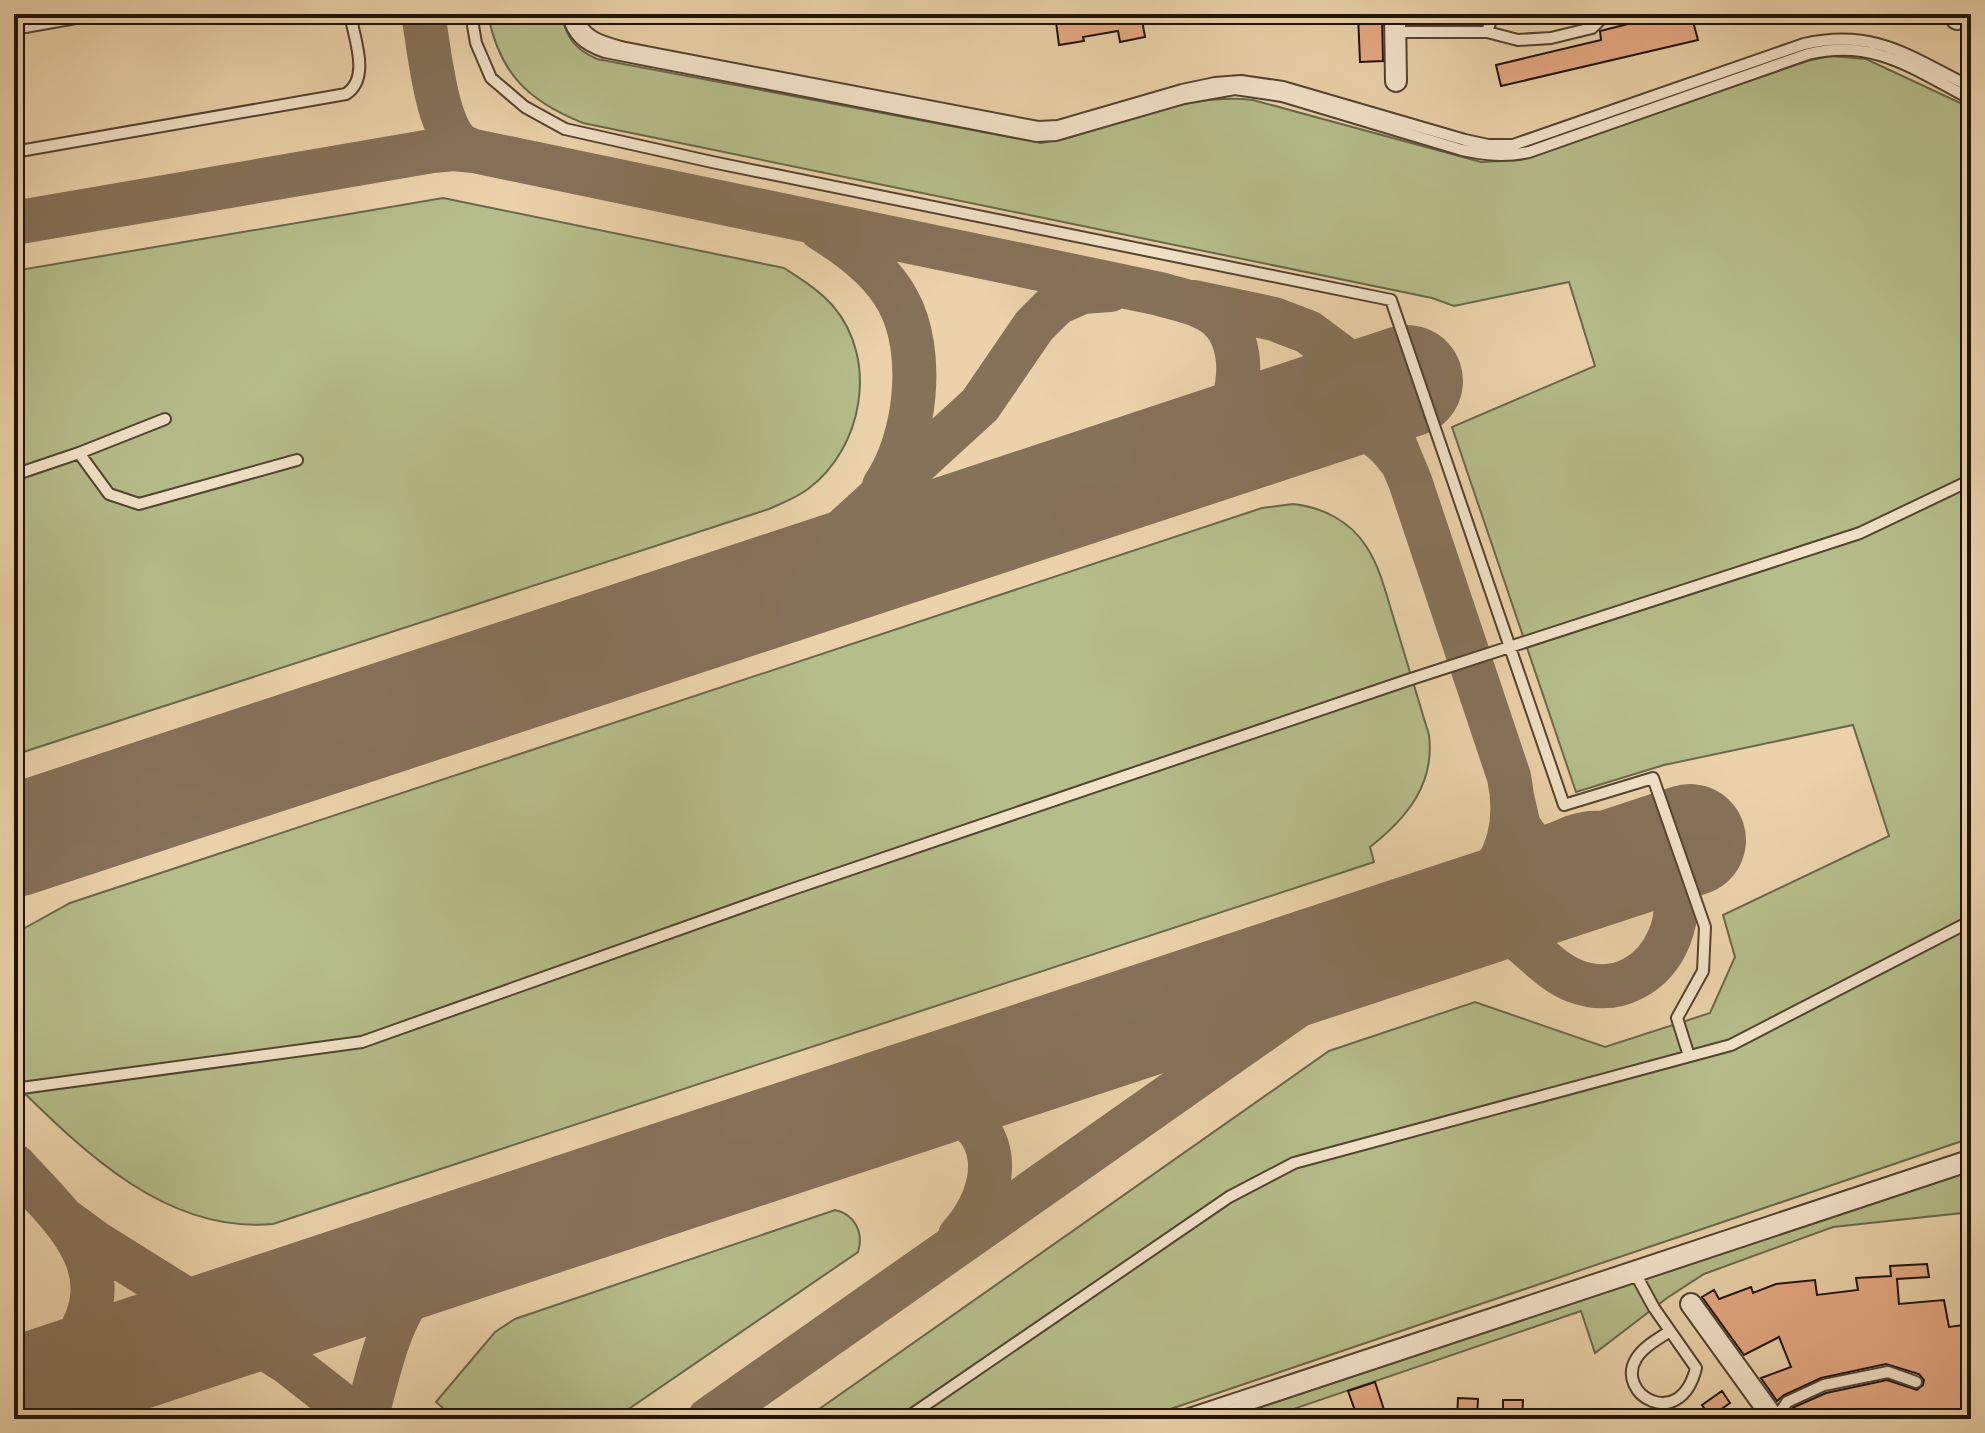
<svg xmlns="http://www.w3.org/2000/svg" width="1985" height="1433" font-family="'Gentium Book Plus',serif">
<style>
.green{fill:#b5bd8a;stroke:#6a6849;stroke-width:2}
.lines{fill:none;stroke-linecap:round;stroke-linejoin:round}
.taxiway{stroke:#867259;stroke-width:44}
.runway{stroke:#867259;stroke-width:112}
.building{fill:#e5a983;stroke:#201308;stroke-width:2}
.lane-casing{stroke:#534330;stroke-width:14}
.street-casing{stroke:#534330;stroke-width:24}
.lane{stroke:#f2e2c8;stroke-width:10}
.street{stroke:#f2e2c8;stroke-width:20}
</style>
<rect width="100%" height="100%" fill="#ebd2aa"/>
<filter id="stains"><feTurbulence type="fractalNoise" baseFrequency=".0025" numOctaves="4"/><feColorMatrix values="0 0 0 0 .2 0 0 0 0 .09 0 0 0 0 .02 0 0 0 .5 -.17"/></filter>
<radialGradient id="worn" r=".72"><stop offset=".6" stop-color="#630" stop-opacity="0"/><stop offset="1" stop-color="#630" stop-opacity=".3"/></radialGradient>
<path class="green" d="M488 14H561C567 38 574 49 597 59L1041 143 1064 139C1123 122 1191 92 1253 100L1481 162 1521 160 1807 61 1830 56 1866 59 1971 108V1138L1141 1419H805L1329 1051 1475 1002 1605 1047 1710 1013 1735 957 1723 915 1889 836 1853 725 1664 765 1576 792 1452 427 1595 366 1569 282 1454 306 1432 298 583 123C528 101 499 73 488 14Z
M443 198 784 268C801 279 819 290 833 306 879 360 863 448 808 489 796 498 782 503 769 509L14 755V271Z
M1293 504C1322 507 1350 521 1366 546 1379 565 1386 593 1393 616 1405 655 1417 695 1429 735 1435 784 1407 818 1370 847L1374 862 273 1224C167 1234 84 1152 14 1083V934L70 903 1262 508Z
M1971 1171V1212L1833 1227 1704 1274 1667 1298 1595 1353 1581 1311 1264 1419H1224Z
M835 1210C855 1214 864 1233 858 1252L614 1419H456L436 1402 495 1332 515 1319Z"/>
<g class="lines">
<path class="taxiway" d="M423 14C429 46 435 119 457 142 462 147 468 149 474 151
M14 223 432 151 453 149 474 151 1160 294C1179 300 1201 303 1217 316 1250 343 1241 407 1214 435 1203 447 1187 453 1172 459
M821 229C849 246 882 271 898 301 926 352 916 439 884 486
M1194 302 1274 319 1308 332 1351 364 1373 392 1410 481 1509 777C1524 850 1489 893 1428 927
M1276 424C1322 412 1370 417 1399 459
M780 588 980 405 1034 326 1057 303 1082 292 1110 290
M1501 860C1490 906 1493 918 1530 949 1544 961 1557 974 1575 981 1663 1014 1719 880 1632 841 1613 832 1592 830 1573 837 1558 843 1548 850 1532 845L1519 827 1512 796
M871 1111C891 1107 912 1100 933 1104 1006 1120 1002 1189 960 1236
M14 1165C60 1216 123 1266 76 1340 63 1361 47 1380 24 1391
M62 1218 96 1243 287 1362 360 1419
M161 1346C192 1338 221 1336 252 1345
M366 1419C389 1333 396 1277 486 1238
M709 1419 1394 938"/>
<path class="runway" d="M14 841 1407 381
M14 1394 1690 840"/>
</g>
<path class="building" d="M1055 14H1079L1080 20 1141 14 1145 37 1120 42 1118 31 1083 37 1084 41 1059 45Z
M1358 14H1382L1383 61 1360 62Z
M1668 14H1691L1698 40 1501 86 1496 65 1601 40 1600 31Z
M1927 1264 1929 1277 1897 1279 1899 1304 1944 1300 1949 1327 1971 1324V1419H1792L1789 1414 1792 1408 1826 1393 1887 1380 1917 1390 1923 1385 1924 1380 1919 1374 1886 1364 1821 1378 1784 1395 1777 1401 1761 1378 1791 1367 1779 1337 1744 1355 1702 1297 1714 1290 1719 1299 1751 1287 1753 1293 1776 1284 1815 1280 1817 1295 1858 1290 1856 1278 1891 1276 1890 1266Z
M1375 1382 1387 1419H1358L1348 1391Z
M1722 1391 1730 1403 1710 1417 1702 1405Z
M1458 1398 1478 1399 1477 1419H1457Z
M1503 1400H1523L1522 1419H1503Z"/>
<g class="lines">
<g class="lane-casing">
<path id="lane" d="M471 14 476 43 491 78 525 107 565 129 712 162 1391 300 1564 805 1653 778 1705 927 1703 971 1677 1018 1689 1056
M567 14C573 36 584 45 605 52L1037 136 1056 135 1184 98 1235 89 1282 96 1462 150C1485 155 1505 157 1529 152L1808 54C1876 38 1914 70 1971 99
M576 14C583 38 603 42 625 48L1038 127 1058 126 1182 90 1215 83 1241 81 1283 87 1465 140 1488 145H1513L1804 44C1875 28 1910 57 1971 87
M14 29 98 14
M1396 32H1487L1493 14
M1487 32 1518 40 1551 38 1592 28 1606 14
M14 152 346 94C371 78 354 38 350 14
M79 453 109 494 139 504 297 460
M14 475 79 453 165 419
M14 1089 362 1042 790 890 1408 680 1860 533 1971 480
M1635 1273 1654 1308 1696 1368C1680 1433 1615 1394 1636 1359 1643 1347 1658 1339 1670 1331
M905 1419 1229 1197 1294 1163 1731 1045 1971 921
M1174 1419 1971 1155
M1206 1419 1971 1165
M1303 1419 1309 1416
M1776 1419 1787 1402 1824 1385 1888 1372 1916 1382"/>
</g>
<g class="street-casing">
<path id="street" d="M1395 14 1396 81
M1957 19 1960 14
M1691 1304 1774 1419"/>
</g>
<use href="#lane" class="lane"/>
<use href="#street" class="street"/>
</g>
<rect width="1985" height="1433" fill="none" stroke="#ebd2aa" stroke-width="48"/>
<rect x="16" y="16" width="1953" height="1401" fill="none" stroke="#201308" stroke-width="4"/>
<rect x="24" y="24" width="1937" height="1385" fill="none" stroke="#201308" stroke-width="2"/>
<rect width="100%" height="100%" filter="url(#stains)"/>
<rect width="100%" height="100%" fill="url(#worn)"/>
</svg>
